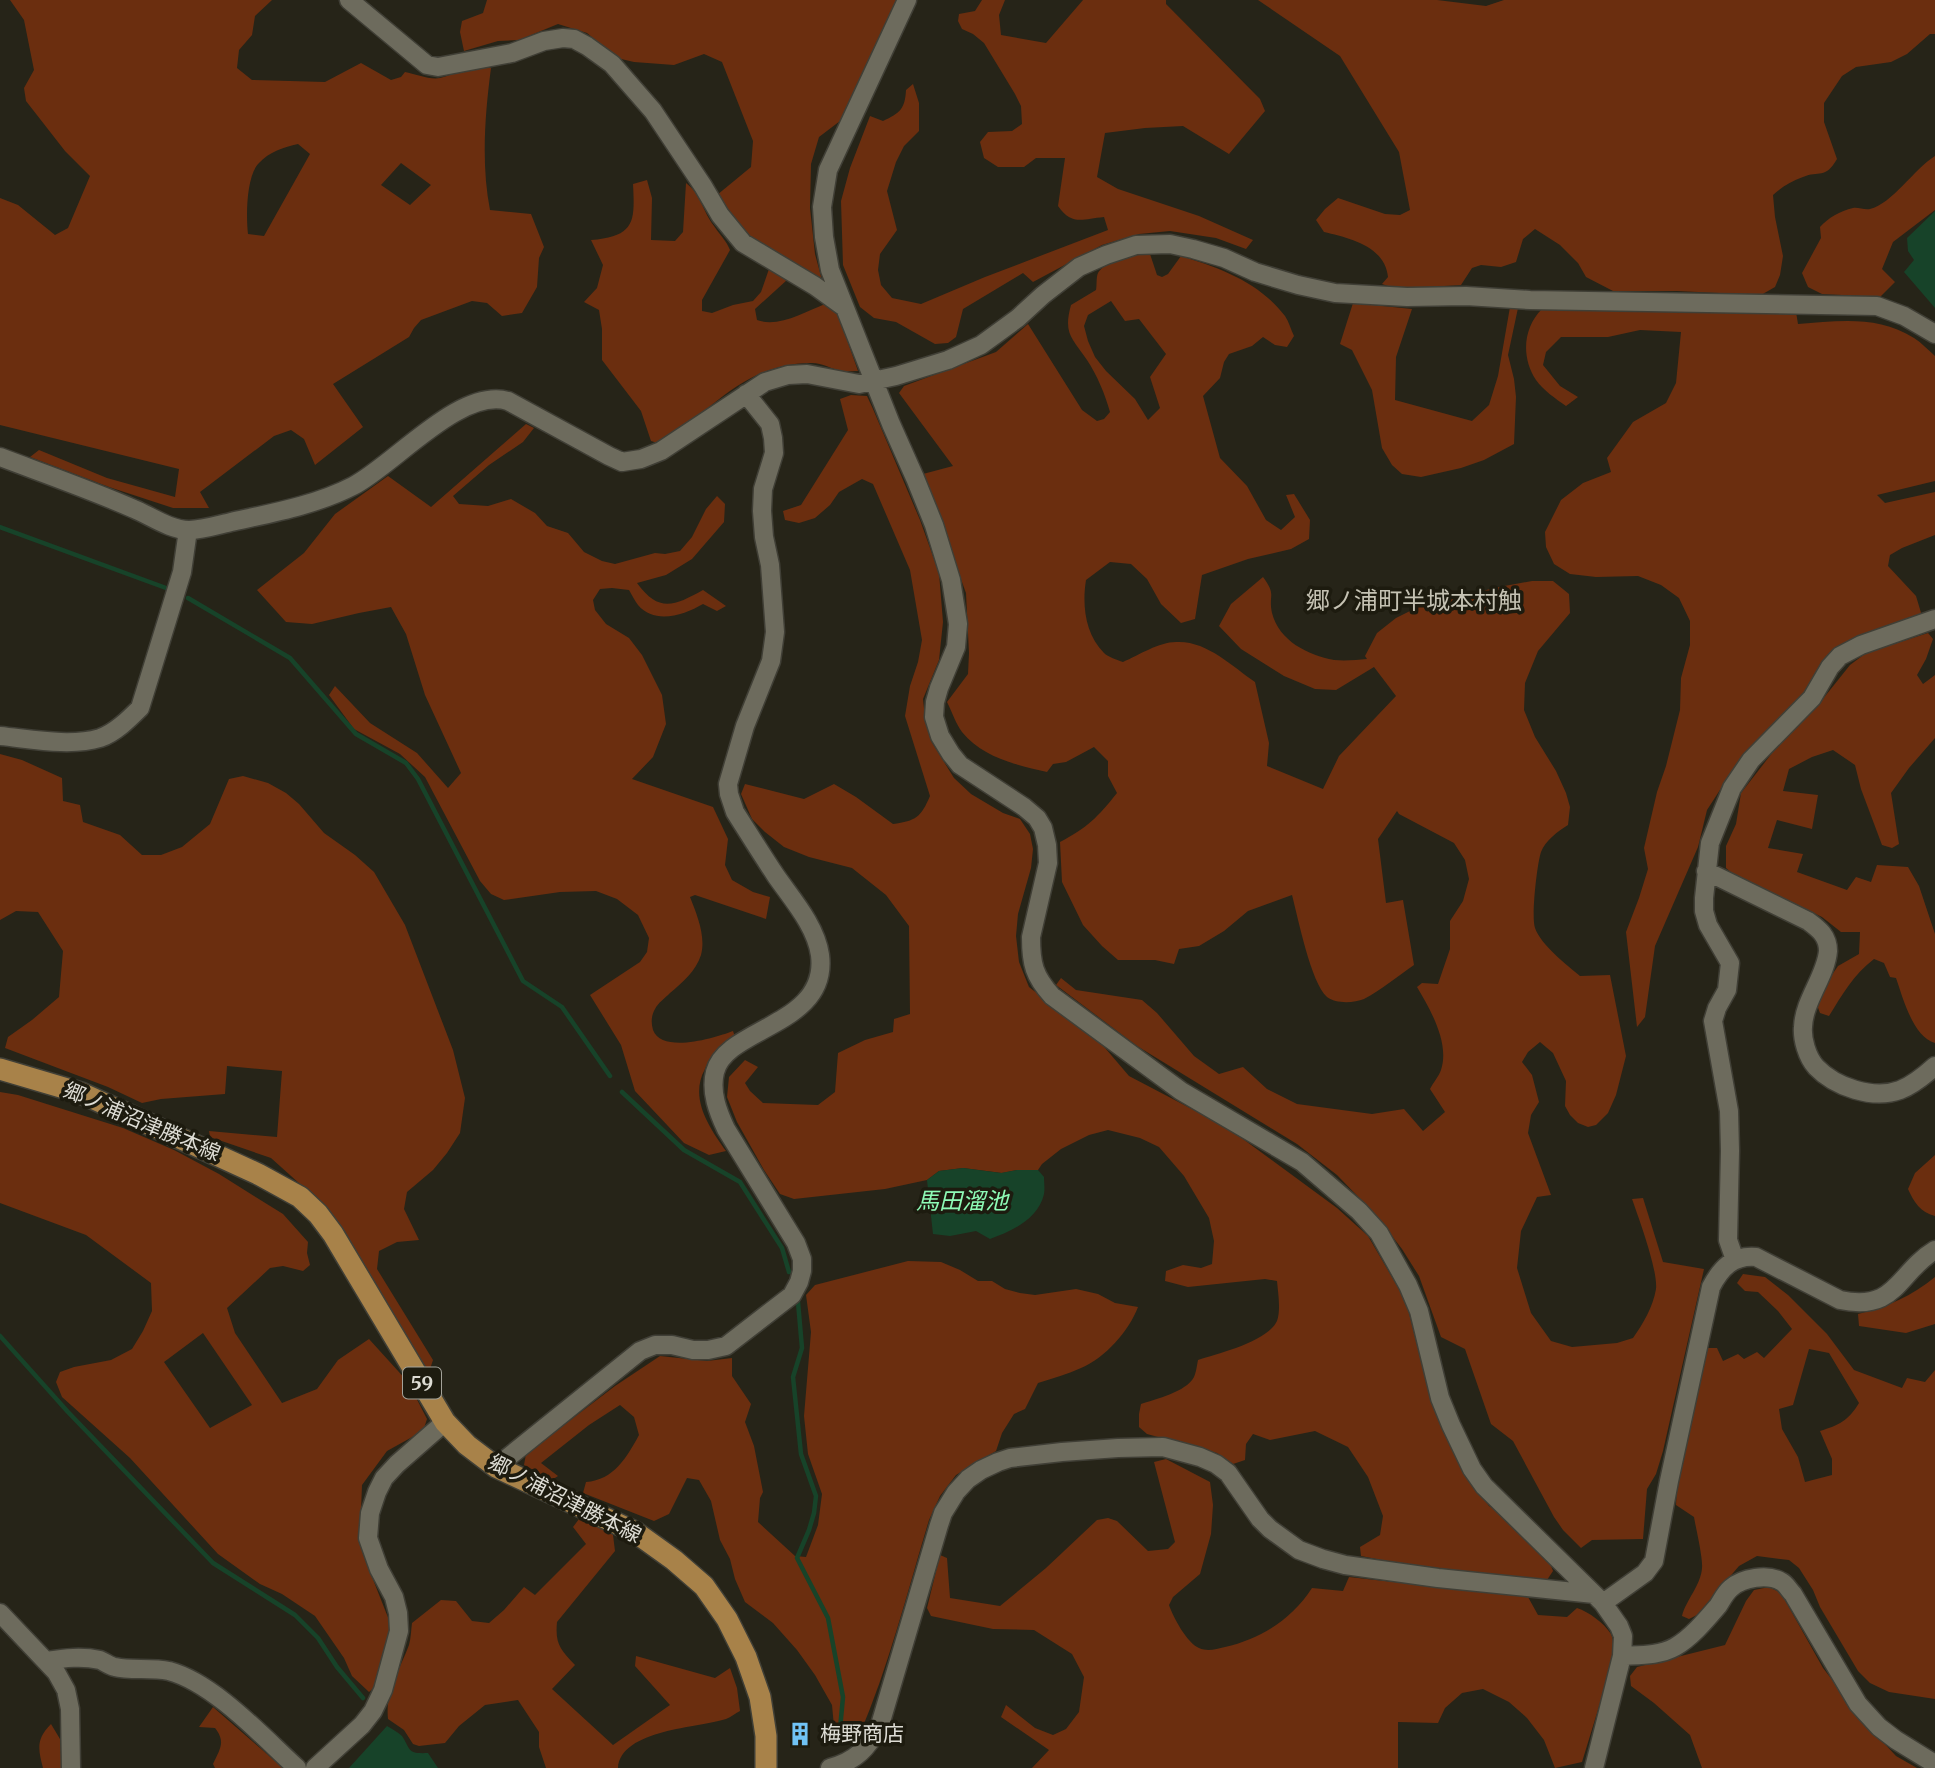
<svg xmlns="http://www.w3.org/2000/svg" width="1935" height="1768" font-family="Merriweather,'Noto Sans JP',serif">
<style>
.green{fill:#6b2e0f;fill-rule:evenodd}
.water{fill:#174329}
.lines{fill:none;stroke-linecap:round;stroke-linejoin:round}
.stream{stroke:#174329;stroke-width:4.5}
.street-casing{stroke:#403f36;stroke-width:21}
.primary-casing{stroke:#403f36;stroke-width:24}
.street{stroke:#6d6b5d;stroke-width:18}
.primary{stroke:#a88249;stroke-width:21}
.labels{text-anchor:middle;stroke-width:7;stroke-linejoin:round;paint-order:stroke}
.shield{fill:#1d1b0f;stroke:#a3a299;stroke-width:2}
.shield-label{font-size:19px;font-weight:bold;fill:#dddcd4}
.street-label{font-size:21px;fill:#dddcd4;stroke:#1d1b0f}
.poi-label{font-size:21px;fill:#dddcd4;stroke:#1d1b0f;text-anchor:start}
.water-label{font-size:23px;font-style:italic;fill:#8efbb6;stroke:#1d1b0f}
.quarter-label{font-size:24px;fill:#c5c2b3;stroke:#1d1b0f}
</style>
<rect width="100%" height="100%" fill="#262418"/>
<path class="green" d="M10 0H272L255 16 252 35 239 50 237 68 252 80 325 82 361 63 391 80 401 77 405 72C415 74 430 80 440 78 458 74 472 62 491 68 485 114 481 164 490 210L531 214 544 247 539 258 537 287 522 313 502 316 487 303 472 301 421 320 414 328 409 337 333 384 363 427 315 465 304 439 291 430 274 436 200 492 209 508H173L109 487 30 457 39 450 107 478 175 497 179 469 0 425V198L18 205 55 235 68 228 90 176 65 151 26 101 24 88 34 70 24 20ZM298 144 310 154 264 236 248 234C246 217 246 176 259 163 269 152 284 147 298 144ZM401 163 431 185 410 205 381 185Z
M487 0H900L876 53 859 80 844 118 819 137 811 164 810 208 815 254 822 280 816 282 736 227 717 195 751 167 753 141 722 62 704 54 674 65 634 62 617 58 587 33 558 24 519 40 498 41 464 51 460 32 462 21 483 13Z
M982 0H1005L999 15 1001 35 1046 43 1083 0H1166V4L1260 99 1265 111 1229 154 1183 126 1145 128 1105 133 1097 177 1118 189 1199 216 1253 240 1246 249 1216 238 1170 231 1139 234 1102 245 1033 282 1023 273 963 309 956 337 948 343 935 344 896 322 874 318 860 307 843 265 841 201 850 168 870 116 883 121C900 113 905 109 906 90L913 84 919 103V131L904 146 896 162 887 191 897 230 880 254 878 270 881 285 892 298 921 304 985 277 1108 230 1104 217C1082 219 1072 226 1058 206L1065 158H1036L1024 167H998L984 158 980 142 988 132 1012 131 1022 124 1021 106 1015 94 984 43 973 34 962 29 958 21 959 14 975 11Z
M1258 0H1437L1486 6 1504 0H1935V34H1930L1907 54 1891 62 1856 67 1842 76 1824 103V122L1837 159C1825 180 1819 170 1803 177 1791 181 1782 187 1773 195L1775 217 1783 256 1780 275 1775 287 1761 295 1677 291H1613L1586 277 1578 263 1560 245 1535 229 1523 239 1516 262 1501 267 1481 265 1472 268 1461 285 1397 289 1382 284 1388 277C1385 246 1349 238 1324 232L1316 220 1325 209 1338 198 1385 214 1400 215 1410 210 1399 152 1340 56Z
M1935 156V210L1893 242 1882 269 1895 282 1880 297 1822 294 1808 287 1802 273 1821 238 1820 227C1828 218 1840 211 1853 208 1858 207 1864 210 1870 209 1892 204 1914 169 1935 156Z
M647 180 652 198 651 240 675 241 683 232 686 183C701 194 703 212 714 226 720 235 726 240 730 250L702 300V311L712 313 733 305 753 301 761 292 769 269 787 280 755 309 757 320C778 328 805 312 825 304L838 314 858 371C852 371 847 372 842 371 831 369 821 362 810 363 743 364 712 411 661 444L651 441 641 411 602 360V329L599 310 584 302 597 288 603 265 591 240C635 236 635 222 633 184Z
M1140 253 1150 254 1157 275 1162 277 1168 274 1181 256C1220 268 1259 282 1285 316 1289 322 1291 330 1294 336L1287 347 1275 345 1263 337 1252 346 1229 354 1224 362 1220 378 1203 396 1220 458 1247 486 1266 520 1281 530 1295 517 1286 495 1294 494 1310 520 1309 539 1291 549 1248 559 1202 575 1195 619 1181 623 1161 604 1147 579 1131 564 1110 562 1086 580C1082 605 1085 634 1104 653 1108 657 1117 660 1123 662 1139 655 1159 642 1176 642 1206 640 1232 666 1255 682L1269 743 1267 766 1323 789 1339 756 1396 696 1374 667 1336 690 1315 689 1284 676 1241 649 1219 626 1231 604 1263 577C1277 596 1268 594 1272 613 1279 641 1308 655 1334 660 1345 661 1357 660 1367 659L1365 656 1377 633 1396 618 1422 605 1499 587 1532 581H1553L1569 594 1570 613 1538 651 1525 683 1524 710 1535 737 1556 771 1566 793 1570 807 1568 825C1558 831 1545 841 1541 852 1537 864 1531 917 1535 928 1541 945 1567 965 1580 976L1610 975 1626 1056 1616 1095 1608 1113 1596 1125 1588 1127 1578 1123 1570 1115 1565 1106 1566 1081 1553 1053 1540 1042 1528 1052 1522 1062 1532 1075 1539 1102 1531 1115 1528 1133 1551 1195 1537 1197 1521 1231 1517 1268 1531 1313 1551 1341 1572 1347 1617 1343 1633 1338C1643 1324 1653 1307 1656 1289 1658 1270 1639 1219 1632 1199L1643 1198 1663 1262 1704 1269 1663 1451 1656 1474 1647 1489 1643 1539 1592 1540 1581 1548 1563 1530 1554 1517 1513 1441 1491 1424 1465 1349 1441 1337 1419 1276 1402 1249 1375 1214 1337 1175 1297 1144 1137 1046 1056 985 1061 978 1076 990 1142 1000 1157 1013 1194 1056 1219 1074 1243 1067 1267 1089 1297 1104 1372 1114 1404 1109 1423 1131 1445 1112 1430 1089C1433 1083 1439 1076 1441 1070 1450 1043 1430 1009 1417 987L1422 983 1438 984 1450 949V921L1463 901 1469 879 1465 860 1454 843 1399 814 1397 811 1378 839 1386 903 1403 900 1414 965C1398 976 1381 990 1364 999 1354 1003 1336 1004 1327 997 1311 983 1298 918 1292 895L1248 911 1224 931 1199 946 1179 949 1174 964 1155 960H1118L1102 946 1083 925 1062 882 1060 842C1087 828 1098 817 1117 793L1108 776V761L1094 747 1066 762 1053 764 1047 772C1017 765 983 758 962 732 956 724 952 712 947 702L968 674 969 653 966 593 923 474 953 466 899 393 904 386 996 352 1028 324 1082 410 1097 421 1104 419 1110 412C1105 394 1097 375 1087 360 1072 338 1063 334 1071 305L1096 290C1097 286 1096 277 1098 273 1104 262 1129 257 1140 253ZM1111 301 1125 321 1139 319 1166 354 1150 377 1160 408 1148 420 1135 399 1106 371 1095 357 1088 341 1084 326 1088 315Z
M1353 303 1412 309 1396 357 1395 400 1472 421 1489 405 1498 376 1510 307 1518 308 1508 355 1514 379 1516 397 1514 444 1484 460 1461 468 1421 477 1402 474 1392 465 1382 448 1372 390 1352 350 1340 344Z
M1542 309 1796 312 1798 324C1838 321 1878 315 1914 338 1922 343 1928 350 1935 356V481L1877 495 1885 503 1935 492V535L1902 548 1890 555 1888 566 1916 596 1922 616 1894 627 1816 682 1756 742 1729 776 1707 810 1698 847 1655 946 1645 1017 1637 1027 1626 932 1639 898 1648 869 1644 848 1657 792 1666 766 1680 710 1681 678 1690 645V621L1679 598 1661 585 1638 576 1596 577 1570 574 1554 564 1546 547 1545 532 1561 500 1583 483 1611 472 1607 458 1633 422 1666 403 1676 383 1681 332 1640 330 1608 337H1561L1546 352 1543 365 1560 386 1578 397 1566 406C1556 399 1543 390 1536 380 1521 357 1523 328 1542 309Z
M851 395 867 396 873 409 920 520 939 573 943 622 939 660 923 699 925 718 931 741 954 778 971 794 1003 813 1020 819 1030 834 1033 849 1031 868 1018 914 1016 936 1019 962 1029 987 1100 1042 1129 1076 1228 1128 1337 1208 1368 1236 1406 1301 1421 1361 1443 1424 1463 1470 1489 1506 1522 1526 1544 1547 1553 1571 1545 1583 1510 1580 1469 1572 1412 1566 1361 1556 1360 1547 1380 1535 1383 1516 1368 1477 1348 1447 1315 1431 1270 1440 1253 1434 1246 1444 1245 1460 1233 1464 1217 1453 1147 1434 1139 1427V1414L1141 1404C1156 1399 1186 1392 1194 1377 1196 1373 1197 1365 1198 1360 1219 1353 1267 1342 1277 1321 1281 1310 1278 1292 1277 1281L1265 1279 1188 1287 1165 1281 1166 1271 1183 1265 1201 1268 1212 1264 1214 1241 1209 1218 1184 1176 1159 1147 1140 1138 1108 1130 1089 1135 1061 1149 1042 1164 1038 1170H1017L1002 1173 963 1168 939 1171 927 1180 885 1189 794 1199 780 1194 764 1170 737 1122 727 1097 729 1077 745 1060 758 1067 745 1083 750 1091 763 1103 818 1105 835 1092 838 1053 865 1040 893 1032 894 1019 910 1014 909 926 886 895 852 868 809 857 784 847 765 832 752 819 741 794 745 784 804 799 834 784 856 797 893 824C916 821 921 817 930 796L905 716 910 686 918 662 922 640 910 570 873 484 862 479 839 492 830 505 815 518 799 523 785 520 783 511 801 505 848 430 840 399Z
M526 424 534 428 523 442 489 465 453 496 459 504 488 506 511 499 535 513 547 526 568 533 584 552 602 561 615 564 655 553 665 554 680 551 692 537 706 509 717 496 725 504 724 522 692 559 666 575 637 583C659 613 674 606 703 590L726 606 717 611 703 604C684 615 655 625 638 605 635 601 632 595 629 590L612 588 600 589 593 600 595 610 606 624 629 638 642 655 662 695 666 724 653 757 632 779 713 807 728 839 725 865 732 880 753 892 770 897 766 919 695 895 690 897C697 915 706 936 701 955 696 971 682 983 670 993 665 998 658 1003 655 1009 651 1016 651 1023 653 1030 662 1054 715 1038 733 1031L735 1037C728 1043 720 1048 713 1055 709 1059 707 1064 705 1069 689 1098 709 1127 726 1151L709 1155 684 1143 635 1091 621 1045 590 995 640 962 647 952 649 938 638 915 617 899 596 891 560 892 504 900 491 894 480 881 425 777 400 754 354 729 329 695 335 686 370 723 417 753 448 788 461 773 425 695 406 634 391 607 359 613 312 624 286 622 257 590 304 553 335 514 388 476 431 507Z
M1928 633 1933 639 1926 659 1917 675 1923 684 1935 675V738L1909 768 1891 793 1899 844 1892 848 1882 845 1861 789 1855 765 1833 750 1812 757 1789 769 1783 791 1818 795 1812 829 1777 820 1768 848 1803 854 1797 872 1847 890 1856 877 1871 882 1877 865 1908 867 1919 886 1935 934V1043C1913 1037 1903 998 1896 978L1890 977 1884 963 1874 959C1854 974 1842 995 1829 1016L1820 1013 1817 1005 1825 985 1838 966 1859 954 1860 932H1841L1822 917 1733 874 1726 868V846L1736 824 1741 793 1786 735 1822 700 1850 665 1866 653Z
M0 754 22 760 62 778 63 801 80 805 83 822 120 835 142 855H161L182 847 210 824 229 779 243 776 268 783 286 793 299 804 324 833 355 855 374 872 405 925 453 1050 465 1098 460 1133 447 1153 433 1170 407 1192 404 1209 419 1240 397 1242 379 1251 377 1269 433 1360 429 1372 419 1366 405 1343 359 1256 320 1202 271 1158 210 1137 209 1131 277 1137 282 1071 227 1066 225 1094 161 1099 142 1103 108 1087 5 1048 8 1037 32 1020 59 997 63 951 38 912 16 911 0 920Z
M0 1092 18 1095 123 1128 174 1150 219 1174 283 1214 308 1242 307 1253 310 1265 303 1271 283 1266 270 1268 227 1308 235 1333 282 1403 317 1389 338 1360 369 1339 408 1382 427 1419 423 1431 387 1451 362 1485 360 1536 363 1554 389 1620V1641L376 1686 369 1692 352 1676 344 1658 315 1616 282 1594 260 1584 218 1554 130 1458 62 1397 56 1382 60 1372 74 1367 111 1360 132 1349 143 1331 152 1311 151 1283 86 1235 0 1203ZM203 1333 252 1405 210 1428 164 1362Z
M1935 1155V1216C1920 1212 1914 1202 1908 1189L1915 1173Z
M908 1261 941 1262 960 1270 978 1281H992L1005 1289 1020 1293 1035 1295 1076 1289 1098 1294 1115 1303 1138 1307C1129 1331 1105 1358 1081 1368 1068 1374 1053 1378 1038 1383L1025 1409 1014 1414 1002 1433 996 1451 956 1475 940 1496 929 1520C907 1593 889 1666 859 1736L842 1741 835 1737 832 1705 815 1675 797 1650 773 1623 745 1602 735 1579 730 1559 720 1540 711 1501 699 1480 687 1478 669 1514 654 1521 583 1493 586 1482C614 1480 627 1457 639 1435L634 1417 620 1405 589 1425 541 1463 558 1476 552 1480 524 1465 526 1454 615 1386 660 1356 707 1361 732 1358V1376L751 1404 745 1422 754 1446 763 1492 760 1498 758 1522 795 1556 806 1557 818 1525 822 1494 808 1454 804 1416 811 1332 806 1295 815 1285Z
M1743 1274 1765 1277 1788 1295 1827 1334 1854 1370 1902 1388 1907 1378 1925 1382 1935 1370V1699L1889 1692 1870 1683 1858 1671 1820 1607 1813 1590 1799 1568 1789 1560 1757 1556 1739 1566 1697 1615 1689 1619 1682 1616C1686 1600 1701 1585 1702 1568 1703 1558 1696 1529 1694 1517L1676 1505 1677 1484 1692 1396 1708 1348H1717L1723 1361 1738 1354 1744 1359 1757 1352 1764 1358 1792 1329 1778 1311 1758 1292 1745 1291 1737 1283ZM1809 1349 1829 1353 1859 1403C1848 1421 1839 1425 1820 1431L1832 1459V1475L1805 1482 1798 1457 1782 1429 1779 1409 1793 1405Z
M1935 1277V1324L1906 1333 1859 1326 1858 1314C1887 1307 1912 1296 1935 1277Z
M1166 1459 1210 1482 1213 1505 1211 1534 1200 1574 1173 1597 1169 1605C1173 1617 1187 1643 1199 1648 1208 1652 1216 1649 1225 1647 1261 1639 1292 1619 1312 1588L1343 1591 1349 1577 1528 1597 1538 1615 1567 1617 1577 1608C1589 1612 1604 1623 1611 1634 1615 1642 1613 1655 1612 1664L1582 1762 1555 1768 1544 1740 1527 1718 1509 1702 1483 1689 1462 1693 1445 1708 1438 1723 1398 1722V1768H1032L1049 1750 1001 1717 1006 1705 1035 1728 1053 1735 1066 1729 1079 1712 1084 1677 1072 1654 1034 1630 993 1629 931 1616 927 1608 940 1555 947 1558 950 1598 1000 1606 1046 1568 1097 1520 1108 1518 1117 1521 1148 1551 1168 1549 1175 1542 1154 1462Z
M579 1519 600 1526 613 1535 615 1551 557 1622C555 1644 560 1649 575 1665L552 1689 613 1745 670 1705 635 1666 636 1656 715 1678 730 1668 737 1688 740 1711C736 1713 731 1717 726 1719 699 1728 621 1729 618 1768H546L539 1747V1732L518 1700 485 1705 459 1726 445 1743 419 1746 413 1744 404 1730 388 1719C385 1692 400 1669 409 1645 411 1638 411 1630 412 1623L441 1600 456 1601 472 1621 489 1623 504 1610 524 1587 535 1595 586 1544 573 1527Z
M1769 1587 1781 1593 1823 1668 1867 1725 1896 1756 1917 1768H1702L1690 1735 1654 1703 1631 1686 1630 1676 1637 1667 1725 1645 1746 1601 1754 1590Z
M213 1707 283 1768H215L213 1764C220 1749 226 1742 215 1728L199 1727Z
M51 1724 60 1739 62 1768H43C38 1749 36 1739 51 1724Z"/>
<path class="water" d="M1935 211V308L1904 272 1914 260 1908 251 1907 238Z
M963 1168 1001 1173 1017 1170H1038L1044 1177C1044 1182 1045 1189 1044 1194 1038 1220 1011 1231 990 1239L976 1231 950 1236 933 1234 927 1180 939 1171Z
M387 1726C392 1729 398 1732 402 1736 411 1750 407 1754 428 1753L438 1768H349Z"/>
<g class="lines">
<path class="stream" d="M0 527 166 588
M188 598 290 658 356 734 406 763 418 779 523 981 562 1007 610 1076
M622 1092 684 1150 740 1182 782 1248 789 1272
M798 1302 802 1348 793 1377 801 1454 816 1496 814 1513 809 1530 797 1558 828 1618 843 1697 840 1729
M0 1336 68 1412 213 1563 295 1615 318 1638 337 1667 363 1698"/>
<g class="street-casing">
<path id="street" d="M349 0 427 65 438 67 512 53 544 41 563 38 574 39 587 46 612 64 653 111 703 186 720 215 743 243 815 286 844 307
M907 0 828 170 822 207 824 237 830 270 891 424 915 478 934 525 951 580 958 624 956 647 939 688 935 702 934 717 940 736 951 754 960 765 1024 807 1037 818 1043 828 1047 845 1048 863 1031 937C1031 964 1034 976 1052 996L1181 1091 1302 1162 1359 1211 1379 1233 1408 1285 1419 1311 1440 1398 1451 1425 1472 1469 1484 1486 1603 1603 1619 1626 1623 1636 1622 1656 1594 1768
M0 457C45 474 91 490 134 509 151 516 170 530 189 530 202 530 218 525 231 522 272 513 316 505 353 486 394 465 460 387 508 401L609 456 622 462 641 459 661 451 765 382 788 375 807 374 859 384 896 376 948 360 981 345 1018 318 1043 295 1079 267 1106 255 1136 245 1170 244 1193 249 1224 258 1255 272 1298 285 1335 293 1407 297 1466 296 1530 300 1877 306 1904 316 1935 334
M0 736C31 739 70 747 100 738 115 733 129 719 140 708L182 572 188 530
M1706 871 1808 921C1819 929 1828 936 1828 951 1826 976 1804 1000 1803 1027 1802 1039 1807 1057 1816 1067 1835 1087 1873 1100 1900 1090 1913 1085 1925 1075 1935 1066
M1735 1260 1728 1240 1730 1151 1729 1111 1713 1021 1717 1008 1727 990 1730 963 1708 925 1704 911V898L1710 843 1732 788 1751 760 1812 698 1830 667 1840 656 1861 645 1935 619
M496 1467 640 1351 655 1345H672L693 1350H708L726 1346 792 1295 799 1282 802 1271V1259L796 1243 726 1129C718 1112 710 1092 715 1072 726 1027 829 1026 820 955 816 926 792 899 776 876 762 855 749 834 735 812L729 794 728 784 745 726 771 661 775 632 770 565 764 537 762 511 763 489 774 453 773 438 770 424 746 394
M1603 1603 1645 1573 1654 1561 1669 1481 1711 1287C1721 1268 1733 1255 1756 1257L1840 1300C1897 1312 1897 1273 1935 1250
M0 1613 56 1672 66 1690 70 1709 71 1768
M1622 1656C1639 1655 1659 1656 1675 1647 1691 1638 1706 1620 1718 1606 1722 1600 1725 1593 1731 1588 1742 1578 1768 1573 1782 1582 1786 1584 1789 1590 1793 1594L1858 1704 1879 1727 1896 1740 1935 1764
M46 1661C65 1658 82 1656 100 1660 105 1662 110 1666 115 1667 130 1671 151 1667 169 1671 214 1683 263 1737 297 1768
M315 1768 362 1725 373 1711 383 1690 399 1631 398 1613 394 1597 379 1569 368 1538 370 1513 377 1492 384 1478 397 1464 445 1422
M830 1768C856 1761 868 1748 880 1725L939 1525 943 1513 956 1492 968 1479 981 1470 998 1462 1010 1458 1062 1452 1118 1448 1163 1447 1200 1457 1216 1464 1228 1473 1260 1519 1270 1529 1299 1550 1323 1559 1345 1565 1438 1578 1594 1594"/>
</g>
<g class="primary-casing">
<path id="primary" d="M0 1069 81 1093 258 1174 300 1197 318 1214 333 1234 445 1422 467 1445 496 1467 635 1532 674 1560 704 1586 727 1619 746 1657 760 1697 766 1736V1768"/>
</g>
<use href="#street" class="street"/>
<use href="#primary" class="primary"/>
</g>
<defs>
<g id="building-bare" transform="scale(1.89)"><path d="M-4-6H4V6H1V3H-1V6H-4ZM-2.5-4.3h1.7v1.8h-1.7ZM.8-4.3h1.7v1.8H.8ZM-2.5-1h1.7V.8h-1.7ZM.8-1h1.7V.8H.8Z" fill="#70c2f4" stroke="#1d1b0f" stroke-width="2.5" paint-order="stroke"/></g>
</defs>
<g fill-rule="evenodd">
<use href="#building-bare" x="800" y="1734"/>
</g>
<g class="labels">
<rect class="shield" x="403" y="1367.5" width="38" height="31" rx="5"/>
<g class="shield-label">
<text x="422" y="1390">59</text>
</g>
<g class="street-label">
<text transform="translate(142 1122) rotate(23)" y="7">郷ノ浦沼津勝本線</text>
<text transform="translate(565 1499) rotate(27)" y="7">郷ノ浦沼津勝本線</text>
</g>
<g class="poi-label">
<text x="820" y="1741">梅野商店</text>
</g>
<g class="water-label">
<text x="962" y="1209">馬田溜池</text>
</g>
<g class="quarter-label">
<text x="1414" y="609">郷ノ浦町半城本村触</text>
</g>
</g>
</svg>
